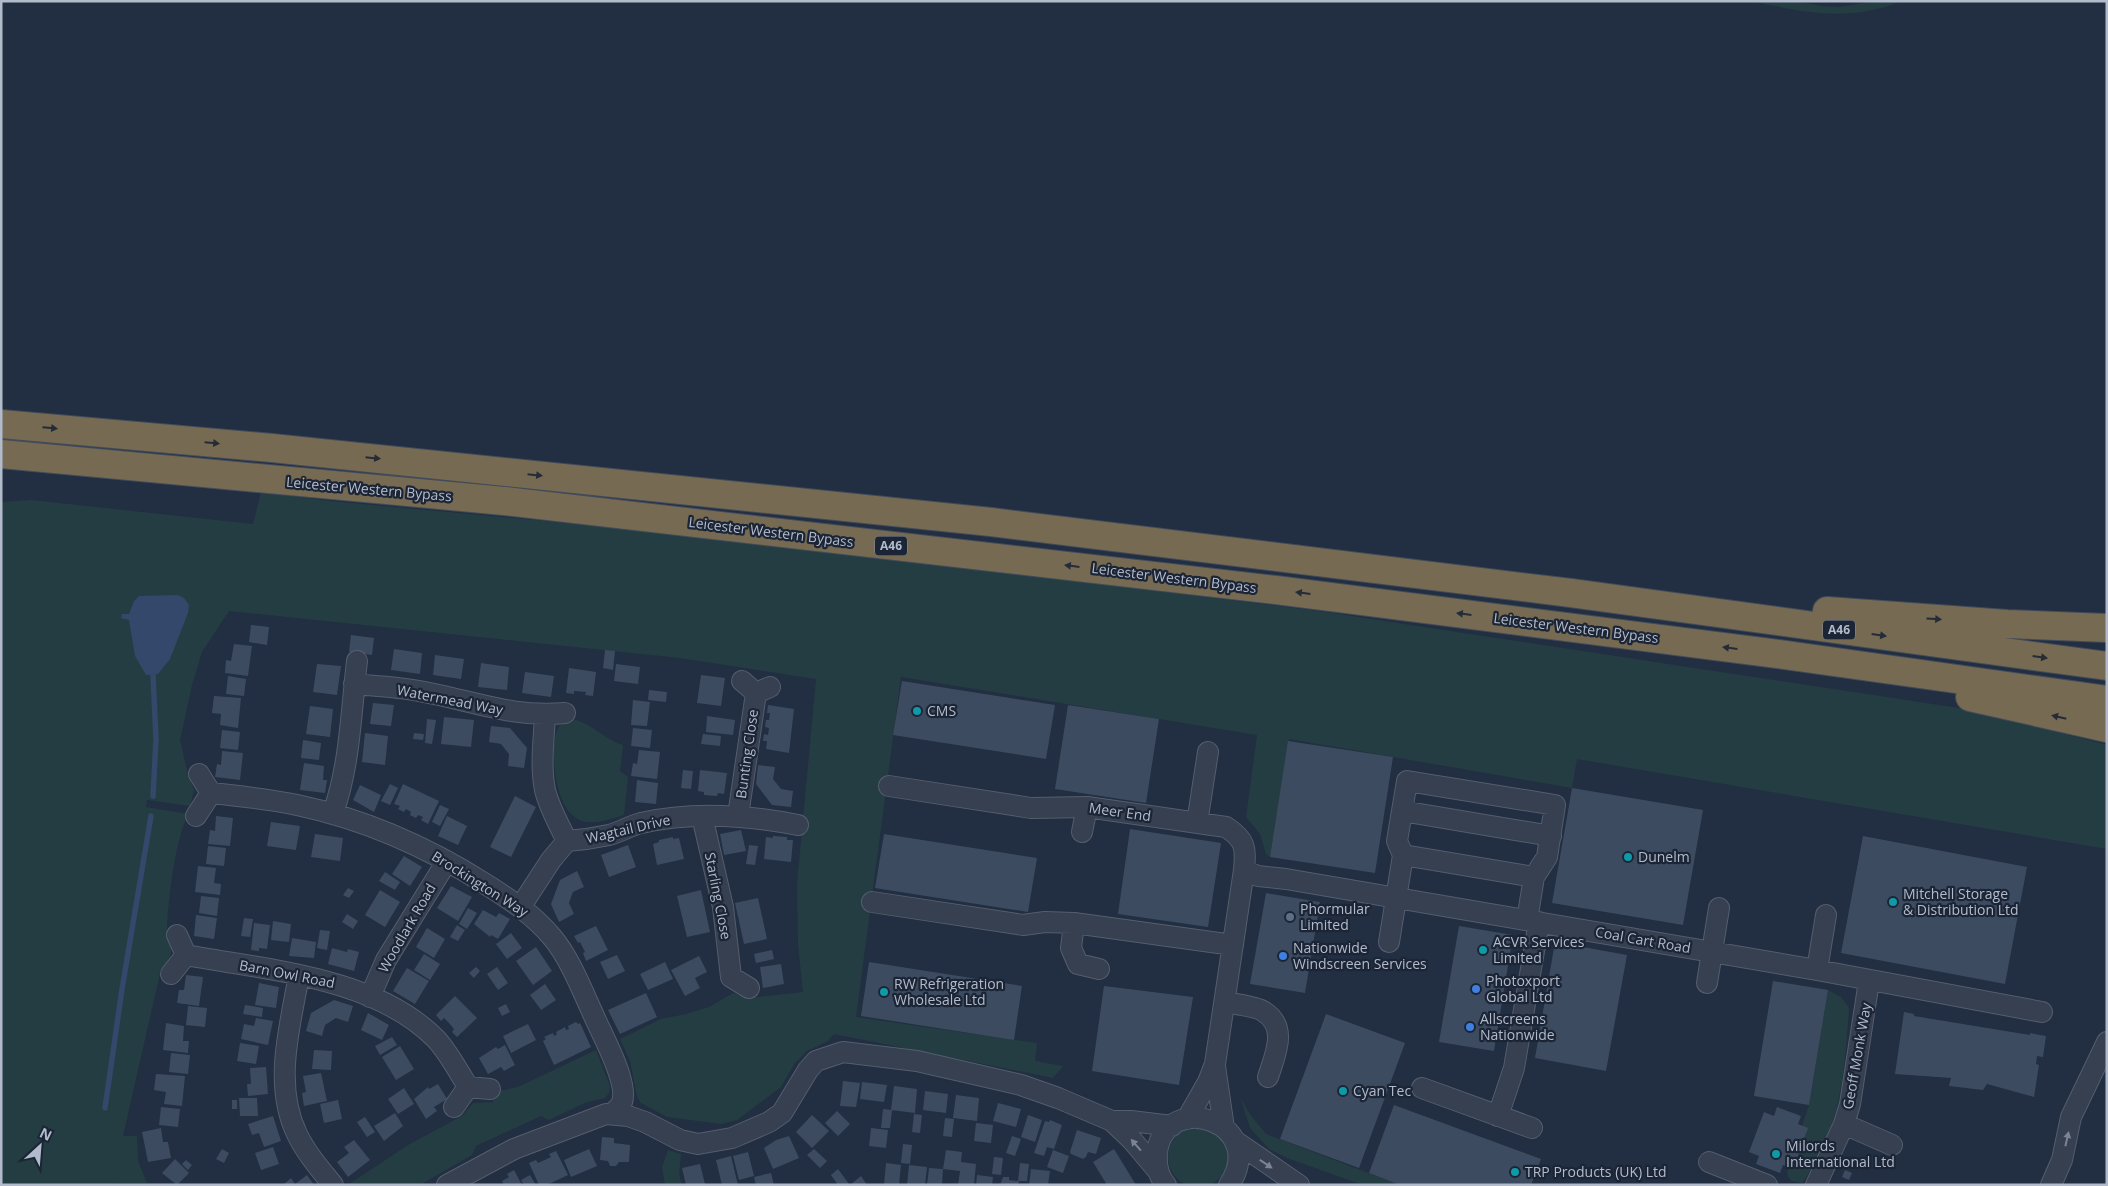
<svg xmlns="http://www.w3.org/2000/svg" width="2108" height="1186" font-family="'Open Sans',sans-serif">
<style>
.green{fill:#243d42}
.water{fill:#33486a}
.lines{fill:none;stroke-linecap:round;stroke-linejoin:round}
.stream{stroke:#33486a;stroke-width:5.5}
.building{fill:#3d4b61}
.minor-casing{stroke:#545e6e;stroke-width:22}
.highway-casing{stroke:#414b5b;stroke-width:30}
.minor{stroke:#364050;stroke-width:20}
.highway{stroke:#776a52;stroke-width:28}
.oneway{fill:#242c38}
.oneway2{fill:#7a8494}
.culture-dot{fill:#0f9aa8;stroke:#1b2535;stroke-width:2}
.service-dot{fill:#5c6f8a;stroke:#1b2535;stroke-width:2}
.shop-dot{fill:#3f7fe0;stroke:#1b2535;stroke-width:2}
.labels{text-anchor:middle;stroke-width:4.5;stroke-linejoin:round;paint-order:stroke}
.shield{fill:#1b2535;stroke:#858e9e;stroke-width:1}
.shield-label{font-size:12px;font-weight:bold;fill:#b2bbcb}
.street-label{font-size:14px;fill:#b2bbcb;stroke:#1b2535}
.poi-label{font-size:14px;fill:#b2bbcb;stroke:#1b2535;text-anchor:start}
</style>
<rect width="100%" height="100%" fill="#222e41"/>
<path class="green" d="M1751 1H1794L1823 6 1839 7 1875 1H1901C1850 23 1802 12 1751 1Z
M261 492 330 501 716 537 1319 611 1972 710 2107 745V849L1577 759 1572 788 1289 739 1270 857 1266 854 1260 834 1246 817 1257 735 901 677 856 1017 1037 1043 1035 1061 1063 1066 1053 1078 834 1034 828 1041 807 1051 795 1063 781 1087 737 1120 721 1124 667 1117 641 1103 637 1097 630 1061 620 1039 661 1019 686 1014 709 1007 733 993 749 998 803 992 798 945 797 884 816 679 680 658 229 611 202 652 192 685 180 740 189 778 194 790 190 806 147 800 146 807 188 814C175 842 168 898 167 931 166 938 172 944 171 953 169 960 166 964 161 969L123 1136H137L138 1161 147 1183 1 1185V502L31 500 253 524Z
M572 719C594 724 603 739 623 745L620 771 628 777 624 815C610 819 596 825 582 821 576 819 568 812 565 806 555 789 548 741 560 725L572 722Z
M1828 990 1841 997 1849 1008C1845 1069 1841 1132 1802 1183L1792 1181 1788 1177 1787 1171 1809 1105Z
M596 1050 610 1086 609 1093 605 1098 587 1102 549 1120 541 1116 476 1146 472 1155 420 1185 349 1184 408 1145 462 1116 473 1103 493 1102 494 1092 518 1087Z
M1240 1097 1249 1113 1266 1134 1400 1185H1363L1287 1158 1269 1149 1250 1128Z
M1168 1157a30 30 0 1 1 60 0a30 30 0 1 1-60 0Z
M668 1150 681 1154 679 1174 682 1185H665L662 1167Z"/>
<path class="water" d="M178 595 184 598 189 605 188 613 170 659 158 674 146 675 135 656 129 620 121 618 122 614H129L134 601 139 596Z"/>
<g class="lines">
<path class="stream" d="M153 675 156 739 153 796
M105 1108 122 989 151 816"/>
</g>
<path class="building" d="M251 625 269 627 267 645 249 642Z
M351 635 374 638 372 655 349 652Z
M234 644 252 646 248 676 225 673 226 660 231 661Z
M394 649 422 653 420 674 391 670Z
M605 650 615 651 613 670 603 668Z
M435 655 464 659 461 679 433 675Z
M481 663 509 667 507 690 478 687Z
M317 664 341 666 337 695 313 692Z
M616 664 640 667 638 684 614 681Z
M569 668 596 672 593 696 585 695 586 692 574 691V694L566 693Z
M525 672 554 676 551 697 522 693Z
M701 675 725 678 721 706 697 703Z
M228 676 246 679 244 696 226 694Z
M902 681 1055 705 1046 759 893 735Z
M649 690 667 692 666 702 648 700Z
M214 696 241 698 238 728 220 725 221 714 212 713Z
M633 700 650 702 647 726 631 725Z
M373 703 394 705 391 726 370 724Z
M768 705 794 709 789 753 766 749 767 741H763L764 734 768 735 769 728 765 727 766 720H769L770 713H767Z
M1068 705 1159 719 1146 803 1055 789Z
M310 706 333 709 330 737 306 734Z
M707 716 735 720 733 735 706 732Z
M444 717 474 720 471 747 441 744Z
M427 719 436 720 432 744 425 743Z
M491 726 510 728 527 748 524 768 508 766 509 754 501 744 489 742Z
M633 728 652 730 650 748 631 746Z
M222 730 240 732 238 750 220 748Z
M365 733 388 736 385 765 362 762Z
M414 733 424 734 423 740 413 739Z
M703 734 721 736 720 746 701 744Z
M303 740 321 743 319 760 301 758Z
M1288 741 1393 757 1375 873 1270 857Z
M639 750 660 752 657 779 631 776 633 763 637 764Z
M222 751 243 753 240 780 215 777 217 764 221 765Z
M304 763 324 766 323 780H327L325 793 300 790Z
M758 765 775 767 773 779 781 789 793 791 791 807 772 805 756 784Z
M683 770 693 771 691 789 681 788Z
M700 770 727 773 724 794 718 793 717 796 704 795V792L698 791Z
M637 780 658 783 656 804 635 802Z
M390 784 398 788 390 805 381 801Z
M403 784 439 801 428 824 421 820 423 817 418 815 416 818 410 815 411 812 406 809 404 812 398 809 400 806 394 804Z
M360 785 381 795 374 812 353 800Z
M1572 788 1703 810 1683 925 1552 903Z
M515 796 536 807 511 857 490 847Z
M440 805 449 809 440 826 432 822Z
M216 816 233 818 230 846 208 844 210 830 215 831Z
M447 816 467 826 458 845 438 836Z
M271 822 300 826 296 850 267 846Z
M1130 829 1221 843 1208 927 1118 914Z
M741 830 746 851 724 855 720 834Z
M315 834 343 838 340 861 311 857Z
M884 834 1037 858 1028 912 875 888Z
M773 836 787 837V840H793L791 862 764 859 766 837 773 838Z
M1863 836 2027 867 2005 984 1841 953Z
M673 837V839L679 838 684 859 657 865 653 844 659 842V840Z
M628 845 636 867 609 877 601 855Z
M749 845 758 846 755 865 746 864Z
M208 846 226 848 224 866 206 864Z
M404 856 422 867 410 886 392 874Z
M198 866 216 868 214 883 221 884 220 895 195 892Z
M577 871 584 887 573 892 571 897 569 903 574 914 559 922 551 904 560 880Z
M385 872 400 882 395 890 379 881Z
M451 886 472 897 458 921 437 908Z
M348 888 354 891 349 898 343 895Z
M380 890 400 902 385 927 365 915Z
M701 890 710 932 687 937 677 896Z
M1266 893 1320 902 1305 993 1250 984Z
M201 896 219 898 217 916 199 913Z
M758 898 767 939 744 944 735 903Z
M468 908 477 913 467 929 459 924Z
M483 910 496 917 499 913 510 919 498 939 491 935 490 937 474 924Z
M347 914 358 921 353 929 342 922Z
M196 915 217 918 214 939 194 936Z
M244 918 253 919 250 937 241 936Z
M273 921 291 924 289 942 271 940Z
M254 923 270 925 267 949 259 948V951L251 950Z
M457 925 465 930 458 941 450 937Z
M596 926 608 950 586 961 583 953 585 952 580 942 578 943 574 936Z
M1459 926 1513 935 1494 1051 1439 1042Z
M427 928 445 939 434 958 416 947Z
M320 930 330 931 327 950 317 948Z
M511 933 522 948 507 959 496 944Z
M292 938 316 942 314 958 289 956Z
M1555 942 1627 955 1606 1071 1535 1058Z
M536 947 552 971 533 985 516 961Z
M332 948 347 952 348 949 359 952 354 971 328 964Z
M772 950 774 959 756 963 754 954Z
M424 954 440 964 430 980 414 970Z
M617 955 625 971 608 979 600 962Z
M699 956 707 972 695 978 700 988 685 996 671 970Z
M665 962 673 979 648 990 640 974Z
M869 962 1022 986 1014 1040 861 1016Z
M781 964 784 984 763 988 760 967Z
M476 967 480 971 474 978 469 973Z
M497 967 508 983 498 990 487 974Z
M407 968 429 981 415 1004 393 991Z
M186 975 203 977 199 1006 177 1003 179 990H184Z
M1773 981 1828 990 1809 1105 1754 1096Z
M259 983 279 987 276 1008 255 1005Z
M545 984 556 1000 541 1010 530 995Z
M1104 986 1193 997 1179 1085 1092 1071Z
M646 993 657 1017 620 1034 608 1010Z
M455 996 477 1018 457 1037 452 1032 454 1029 449 1023 444 1018 441 1021 436 1015Z
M334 1000 353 1006 348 1022 336 1018 325 1025 322 1036 306 1031 311 1013Z
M506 1004 510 1012 502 1016 498 1008Z
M245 1005 263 1008 262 1017 243 1014Z
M188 1006 207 1008 205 1027 186 1025Z
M1904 1012 1914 1014V1016L2030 1035V1033L2046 1036 2043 1057 2037 1056 2036 1064 2039 1065 2034 1097 1987 1084 1983 1090 1949 1086 1951 1078 1895 1074Z
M368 1013 389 1025 382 1040 361 1030Z
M1326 1014 1405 1043 1359 1168 1280 1139Z
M256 1018 273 1021 268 1045 241 1039 244 1024 254 1026Z
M576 1022 578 1024 580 1023 591 1047 554 1065 543 1041 546 1039 544 1037 553 1033 554 1036 557 1034 556 1032 565 1027 566 1030 569 1029 568 1026Z
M166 1023 184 1026 183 1041H189L188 1053 163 1050Z
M528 1024 536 1040 511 1053 503 1036Z
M392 1037 397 1045 380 1055 375 1046Z
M240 1043 259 1046 256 1064 237 1061Z
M505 1045 515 1065 504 1071 501 1067 488 1074 479 1058 496 1047 498 1049Z
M400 1046 414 1069 396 1080 382 1057Z
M314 1050 332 1051 331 1070 312 1069Z
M171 1053 190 1055 188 1074 169 1072Z
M266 1067 268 1094 248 1096 247 1084H251L250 1068Z
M321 1073 327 1101 304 1106 302 1093 306 1092 303 1076Z
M156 1074 185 1076 182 1106 164 1104 166 1092 154 1090Z
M843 1081 860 1083 856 1107 840 1106Z
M862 1082 887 1085 884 1102 860 1099Z
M438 1084 447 1099 434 1107 437 1111 426 1119 414 1099 428 1087 429 1089Z
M894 1086 917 1089 915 1113 891 1110Z
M404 1088 414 1104 398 1114 388 1099Z
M925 1091 948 1094 946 1113 923 1110Z
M956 1095 979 1098 977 1121 953 1118Z
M239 1098H257L258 1116H240Z
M232 1100H237V1109H232Z
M338 1100 342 1119 324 1123 320 1104Z
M998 1103 1021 1109 1016 1127 993 1121Z
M1394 1105 1541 1159 1531 1185H1400L1369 1173Z
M161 1107 180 1109 178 1127 159 1125Z
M1777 1107 1801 1116 1798 1124 1808 1128 1793 1169 1783 1165 1780 1173 1756 1164 1759 1156 1749 1152 1764 1112 1774 1116Z
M883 1109 892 1110 890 1128H881Z
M837 1111 850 1124 838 1136 825 1123Z
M395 1113 403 1126 384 1141 374 1126Z
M914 1114 922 1115 920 1133 912 1132Z
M812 1115 829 1131 812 1148 796 1132Z
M1028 1115 1042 1120 1035 1142 1021 1137Z
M273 1116 281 1141 264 1147 259 1133 252 1135 248 1124Z
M365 1117 375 1132 367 1137 357 1122Z
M945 1118 954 1119 952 1137 943 1136Z
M1050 1120 1062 1125 1054 1149 1047 1147 1044 1156 1034 1153 1045 1121 1049 1122Z
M976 1123 993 1125 991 1143 974 1141Z
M161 1128 163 1142H168L171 1158 148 1162 142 1132Z
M871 1128 888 1130 886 1148 869 1146Z
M1077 1130 1101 1138 1096 1154 1088 1152 1086 1157 1083 1159 1071 1154 1070 1152Z
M789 1136 799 1158 773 1169 764 1148 776 1140Z
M1012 1136 1021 1139 1015 1156 1006 1153Z
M602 1137 614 1138V1143L630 1145 629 1162H619L616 1166H610L608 1161 600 1160Z
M354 1140 370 1160 348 1177 337 1162 349 1153 344 1147Z
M903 1144 912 1145 910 1164 901 1163Z
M273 1147 279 1164 261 1170 255 1153Z
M222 1149 229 1153 224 1163 216 1159Z
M589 1149 597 1166 571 1177 564 1160Z
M814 1149 827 1161 820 1168 807 1155Z
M1114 1149 1122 1162 1136 1185H1107L1093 1162Z
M946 1150 962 1152 961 1162 976 1164 974 1185H958L960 1171 943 1169Z
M1053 1150 1069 1156 1063 1173 1047 1167Z
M556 1151 568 1175 547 1185H539L529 1163 536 1160 538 1163 551 1157 549 1154Z
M748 1152 754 1176 739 1180 733 1156Z
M731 1156 738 1185H722L716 1160Z
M994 1157 1003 1158 1001 1175 992 1174Z
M175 1159 189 1173 177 1185 162 1173Z
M186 1160 192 1165 188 1170 182 1164Z
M886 1163 901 1165 899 1185H884Z
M1020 1163 1029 1164 1027 1181H1018Z
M700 1164 705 1184 686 1185 682 1168Z
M909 1165 927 1167 925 1185H907Z
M929 1168 943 1169 942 1185H927Z
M838 1169 849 1184 848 1185H838L831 1175Z
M1031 1169 1050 1171 1048 1185H1029Z
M514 1170 522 1185H504L502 1181 509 1177 507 1174Z
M1845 1170 1852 1173 1849 1180 1842 1177Z
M771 1173 774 1185H756L754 1177Z
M307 1175 314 1185H283L291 1178 295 1184Z
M530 1175 536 1185H524L521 1180Z
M977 1175 993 1177 992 1185H976Z
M861 1176 867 1185H850Z
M1003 1177H1009V1180L1019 1181 1018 1185H1000Z"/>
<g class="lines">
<g class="minor-casing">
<path id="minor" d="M742 681 756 693 770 687
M354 684C376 686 398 687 419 691 471 700 511 718 565 713
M545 715C544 739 540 765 545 790 549 807 559 825 567 841
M889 786 1031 808 1087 807 1226 827C1246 840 1246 848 1244 870L1215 1064 1208 1082 1187 1119
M211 793C240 796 269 799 297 805 364 819 427 847 484 883 509 899 533 914 552 937 573 962 586 1001 601 1031 608 1046 628 1085 622 1102 621 1106 615 1111 612 1114
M1402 811 1551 836
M333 813C350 765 351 712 357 661
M196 816 211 793 199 774
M702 816 723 907 731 977 749 988
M738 816 756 693
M1197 823 1208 752
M1082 832 1087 807
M1403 855 1534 877
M1244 870 1258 876 1286 879 1817 970 2042 1012
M872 902 1023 925 1045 922 1074 923 1233 945
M521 906 551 860 567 841C581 840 595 838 609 835 620 832 630 826 641 823 693 811 747 815 798 825
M1074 923 1071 948 1078 964 1099 969
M1389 942 1403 855 1397 841 1407 781 1555 805 1547 857 1534 877 1527 920
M186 955C267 970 375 977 436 1039 449 1053 458 1071 468 1087
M1817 970 1826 915
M171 974 186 955 177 935
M299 975C290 1026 273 1085 297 1134 306 1153 320 1169 333 1185
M1707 983 1719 908
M370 997 386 960 447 861
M1225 1002C1235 1004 1255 1006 1263 1011 1289 1027 1275 1055 1268 1077
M1215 1066 1224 1128
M1422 1088 1532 1128
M454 1107 468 1087 490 1089
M1498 1116 1514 1068 1539 922
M1112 1121H1131L1172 1126
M1844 1124 1892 1145
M1235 1141 1299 1185
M1709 1162 1767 1185
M447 1185 514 1149 606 1114 628 1116 645 1122 680 1140 698 1144 732 1138 769 1122 782 1113 808 1070 816 1061 843 1052 917 1061 1021 1085 1058 1098 1112 1121 1132 1140 1158 1171
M1166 1185C1158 1176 1156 1164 1157 1152 1166 1088 1270 1123 1229 1185
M1816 1185 1844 1124 1850 1104 1869 981
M2051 1185 2062 1160 2071 1117 2107 1042"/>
</g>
<g class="highway-casing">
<path id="highway" d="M1 424 272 448 991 522 1571 593 2107 666
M1 454 504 501 1276 590 1778 654 2107 700
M1827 611 2007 624 2107 628
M1970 697 2107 728"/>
</g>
<use href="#minor" class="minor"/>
<use href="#highway" class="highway"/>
</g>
<defs><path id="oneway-solid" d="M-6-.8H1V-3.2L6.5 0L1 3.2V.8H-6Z" transform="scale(1.25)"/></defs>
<g class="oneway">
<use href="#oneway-solid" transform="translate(50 428) rotate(5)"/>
<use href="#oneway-solid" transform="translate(212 443) rotate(5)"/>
<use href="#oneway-solid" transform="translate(373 458) rotate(6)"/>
<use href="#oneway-solid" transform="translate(535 475) rotate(6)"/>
<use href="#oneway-solid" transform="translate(1072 566) rotate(-173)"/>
<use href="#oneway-solid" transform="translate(1303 593) rotate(-173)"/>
<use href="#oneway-solid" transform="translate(1464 614) rotate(-173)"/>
<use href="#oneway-solid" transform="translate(1934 619) rotate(4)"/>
<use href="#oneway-solid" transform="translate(1879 635) rotate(8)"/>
<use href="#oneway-solid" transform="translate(1730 648) rotate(-173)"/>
<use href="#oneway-solid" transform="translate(2040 657) rotate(8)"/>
<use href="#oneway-solid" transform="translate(2059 717) rotate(-167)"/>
</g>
<g class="oneway2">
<use href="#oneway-solid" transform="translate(2067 1139) rotate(-77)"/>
<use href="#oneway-solid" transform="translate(1136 1145) rotate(-131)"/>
<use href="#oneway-solid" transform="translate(1266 1164) rotate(34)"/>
</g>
<g class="culture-dot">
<circle cx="917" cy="711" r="5"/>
<circle cx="1628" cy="857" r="5"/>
<circle cx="1893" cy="902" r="5"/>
<circle cx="1483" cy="950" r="5"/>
<circle cx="884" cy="992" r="5"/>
<circle cx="1343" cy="1091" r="5"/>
<circle cx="1776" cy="1154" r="5"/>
<circle cx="1515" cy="1172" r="5"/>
</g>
<circle class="service-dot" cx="1290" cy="917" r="5"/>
<g class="shop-dot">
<circle cx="1283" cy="956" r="5"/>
<circle cx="1476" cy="989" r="5"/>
<circle cx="1470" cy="1027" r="5"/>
</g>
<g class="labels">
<g class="shield">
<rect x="875" y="536.5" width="32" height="19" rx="4"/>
<rect x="1823" y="620.5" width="32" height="19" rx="4"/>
</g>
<g class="shield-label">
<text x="891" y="550">A46</text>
<text x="1839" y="634">A46</text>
</g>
<g class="street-label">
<text transform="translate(369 489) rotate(5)" y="5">Leicester Western Bypass</text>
<text transform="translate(771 532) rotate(7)" y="5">Leicester Western Bypass</text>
<text transform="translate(1174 578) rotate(7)" y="5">Leicester Western Bypass</text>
<text transform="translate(1576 628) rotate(7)" y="5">Leicester Western Bypass</text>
<text transform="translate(450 700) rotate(11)" y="5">Watermead Way</text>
<text transform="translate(747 754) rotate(-82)" y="5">Bunting Close</text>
<text transform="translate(1120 812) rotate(8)" y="5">Meer End</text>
<text transform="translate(628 829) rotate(-13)" y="5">Wagtail Drive</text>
<text transform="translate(480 884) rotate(32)" y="5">Brockington Way</text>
<text transform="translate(718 896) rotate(79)" y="5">Starling Close</text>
<text transform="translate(407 928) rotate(-60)" y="5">Woodlark Road</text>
<text transform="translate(1643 940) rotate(10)" y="5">Coal Cart Road</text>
<text transform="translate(287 974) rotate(11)" y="5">Barn Owl Road</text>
<text transform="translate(1857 1056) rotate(-80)" y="5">Geoff Monk Way</text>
</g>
<g class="poi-label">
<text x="927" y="716">CMS</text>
<text x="1638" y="862">Dunelm</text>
<text x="1903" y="899">Mitchell Storage<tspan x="1903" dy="16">&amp; Distribution Ltd</tspan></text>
<text x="1300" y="914">Phormular<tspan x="1300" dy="16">Limited</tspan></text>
<text x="1493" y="947">ACVR Services<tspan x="1493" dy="16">Limited</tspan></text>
<text x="1293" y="953">Nationwide<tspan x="1293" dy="16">Windscreen Services</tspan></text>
<text x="1486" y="986">Photoxport<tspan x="1486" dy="16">Global Ltd</tspan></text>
<text x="894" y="989">RW Refrigeration<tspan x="894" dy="16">Wholesale Ltd</tspan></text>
<text x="1480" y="1024">Allscreens<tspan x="1480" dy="16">Nationwide</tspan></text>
<text x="1353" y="1096">Cyan Tec</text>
<text x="1786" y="1151">Milords<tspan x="1786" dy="16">International Ltd</tspan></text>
<text x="1525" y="1177">TRP Products (UK) Ltd</text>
</g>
</g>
<rect width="2108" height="1186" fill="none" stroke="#b2bbcb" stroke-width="5"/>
<g transform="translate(40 1146) rotate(26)" stroke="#1b2535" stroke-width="4" paint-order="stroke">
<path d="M0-4L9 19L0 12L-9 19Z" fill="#b2bbcb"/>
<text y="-8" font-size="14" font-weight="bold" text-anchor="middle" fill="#b2bbcb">N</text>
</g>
</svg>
